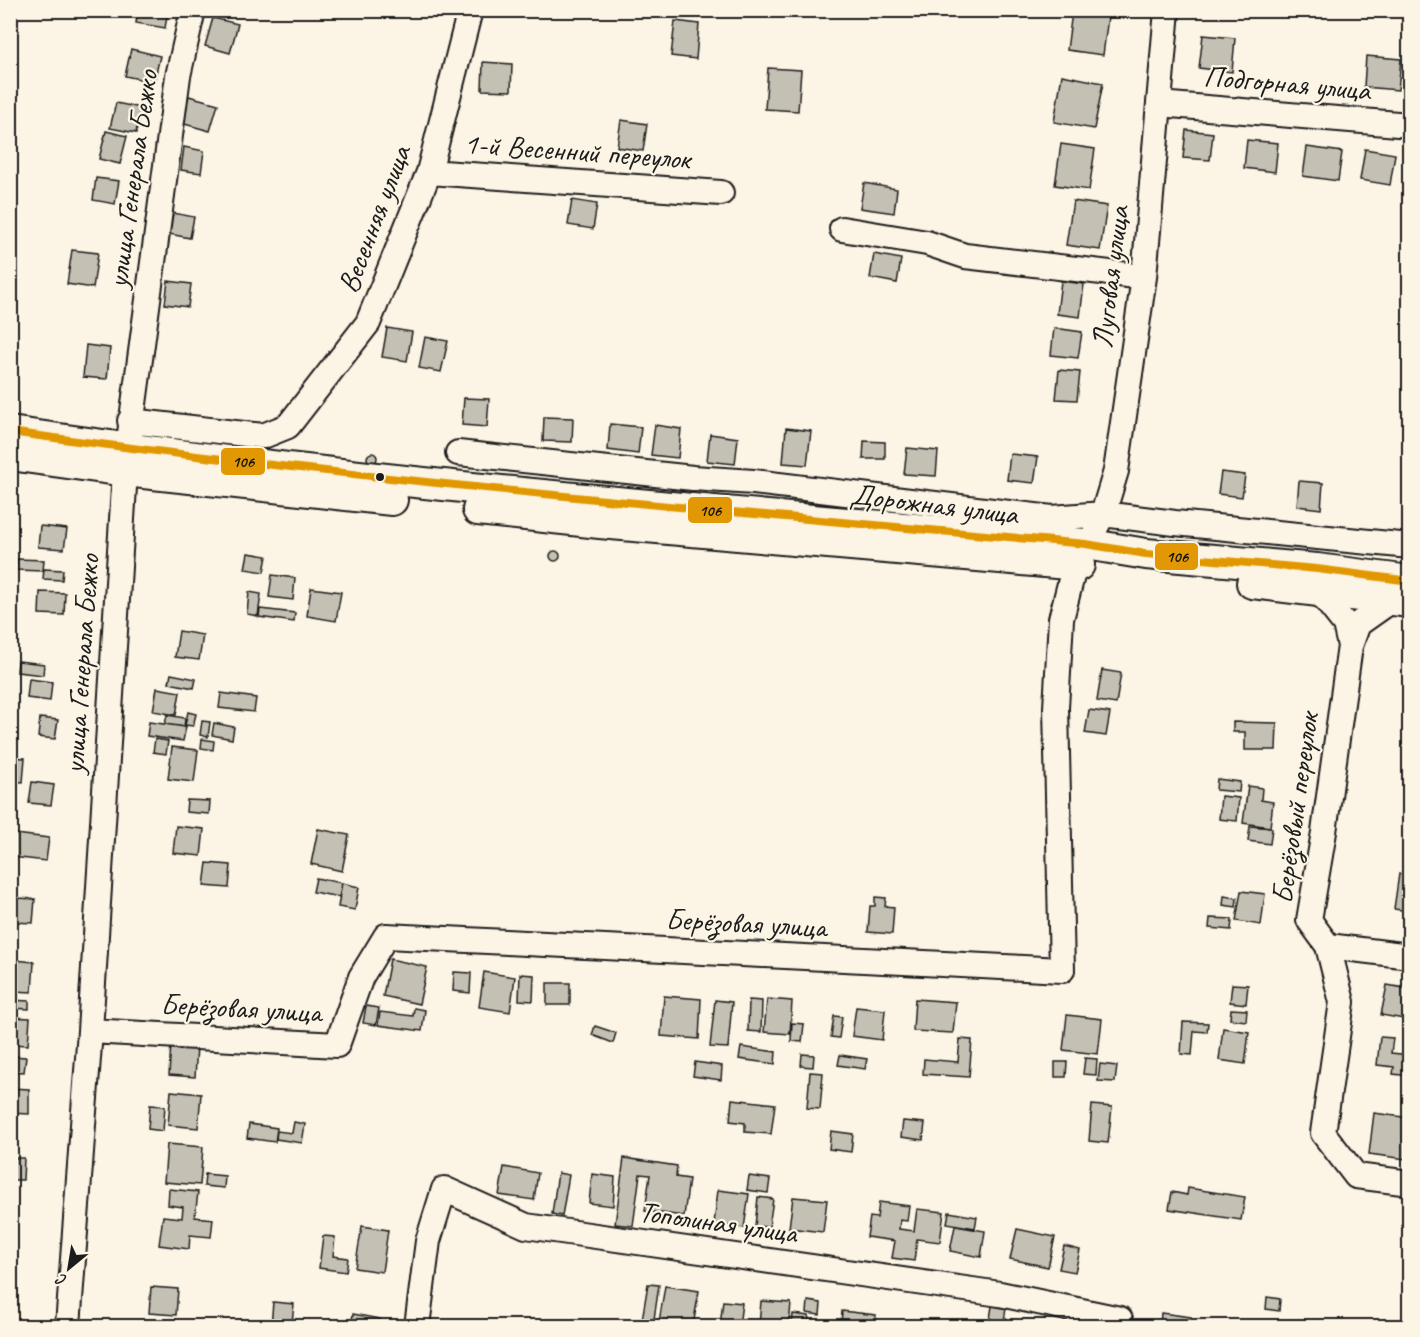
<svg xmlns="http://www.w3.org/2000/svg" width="1420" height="1337" font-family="Caveat,sans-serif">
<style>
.building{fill:#c4c0b3;stroke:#1c1c1c;stroke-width:1.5}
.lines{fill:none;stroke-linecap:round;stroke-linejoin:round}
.minor-casing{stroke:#1c1c1c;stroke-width:28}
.major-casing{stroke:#1c1c1c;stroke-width:34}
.minor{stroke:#fcf5e5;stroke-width:24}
.major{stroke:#fcf5e5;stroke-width:30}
.bus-1-casing{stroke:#fcf5e5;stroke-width:12}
.bus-1{stroke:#e19803;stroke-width:8}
.bus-dot{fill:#1c1c1c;stroke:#fcf5e5;stroke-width:2}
.labels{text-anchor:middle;stroke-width:4.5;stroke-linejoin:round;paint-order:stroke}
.street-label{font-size:30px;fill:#1c1c1c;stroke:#fcf5e5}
.line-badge{stroke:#fcf5e5;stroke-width:2}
.pale-badge-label{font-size:16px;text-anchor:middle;font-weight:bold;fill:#111}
</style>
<rect width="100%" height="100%" fill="#fcf5e5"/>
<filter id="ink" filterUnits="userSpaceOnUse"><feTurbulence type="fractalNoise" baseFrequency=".0167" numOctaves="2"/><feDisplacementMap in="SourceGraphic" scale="12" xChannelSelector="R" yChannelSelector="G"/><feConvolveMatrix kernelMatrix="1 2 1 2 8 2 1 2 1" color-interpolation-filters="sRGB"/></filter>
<g filter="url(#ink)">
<path class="building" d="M138 10H168L165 28 136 23Z
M1072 12 1108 17 1103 55 1067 50Z
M213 18 238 24 230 53 205 46Z
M675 21 699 24 696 59 671 56Z
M1203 35 1235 38 1232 72 1199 68Z
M131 49 160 56 154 82 125 76Z
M1366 56 1401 59 1398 90 1364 87Z
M483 62 512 64 511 91 482 90Z
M768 68 801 70 798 111 765 109Z
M1062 75 1103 83 1094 129 1054 122Z
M189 96 218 104 210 131 181 123Z
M116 103 141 108 136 133 110 128Z
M621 120 647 124 643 151 617 147Z
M1186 130 1213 133 1210 160 1183 158Z
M106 131 127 136 120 164 99 159Z
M1247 140 1278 143 1275 172 1244 168Z
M1061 144 1095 149 1089 190 1055 185Z
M184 147 204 151 201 173 181 170Z
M1307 147 1342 152 1338 181 1303 176Z
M1365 149 1395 154 1390 185 1360 180Z
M96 178 119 181 115 204 93 200Z
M864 183 897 189 894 213 860 208Z
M572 200 597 204 593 229 568 225Z
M1073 201 1107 206 1100 250 1066 245Z
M173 213 194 217 190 238 169 234Z
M72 250 98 253 93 288 67 284Z
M874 254 901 259 897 283 870 278Z
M168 281 191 284 188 307 165 304Z
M1061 281 1084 284 1080 317 1057 314Z
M387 328 412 332 407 361 382 357Z
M1054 328 1082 332 1078 358 1051 355Z
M425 337 448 341 441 372 419 368Z
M86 345 110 348 107 379 83 377Z
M1059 370 1080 372 1077 400 1056 399Z
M464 398 489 399 487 427 462 425Z
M544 417 573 418 572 442 543 441Z
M610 424 641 427 638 454 608 450Z
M655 425 681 429 678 458 651 455Z
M786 428 811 431 807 465 783 463Z
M710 434 738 438 735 464 707 461Z
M864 441 885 442V459H863Z
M907 448 938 451 936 476 904 474Z
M367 458a5 5 0 1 1 10 0a5 5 0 1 1-10 0Z
M1010 454 1038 457 1034 483 1007 480Z
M1221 472 1245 475 1242 497 1218 494Z
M1299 481 1323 483 1321 509 1297 506Z
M40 526 67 529 64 549 38 547Z
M550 556a5 5 0 1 1 10 0a5 5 0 1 1-10 0Z
M248 553 267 556 264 572 245 569Z
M17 559 44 560 43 571 16 570Z
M44 569 63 570 62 580 43 579Z
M272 575 295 578 293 600 269 597Z
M311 588 341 592 336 621 307 616Z
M40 592 65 593 64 615 39 614Z
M249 592 261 594 258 616 247 614Z
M260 609 295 613 294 622 259 617Z
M179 631 203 635 199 660 175 657Z
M18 661 44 664 43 675 17 672Z
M1102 670 1121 673 1116 704 1097 701Z
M171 674 196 679 194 688 169 683Z
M29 679 52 682 50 701 27 698Z
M157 688 180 692 176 715 153 711Z
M221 693 256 698 254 712 219 708Z
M1089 710 1110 713 1106 736 1085 733Z
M188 712 196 714 193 726 185 725Z
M167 715 185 718 184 727 165 724Z
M40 718 58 720 55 739 38 737Z
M202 721 210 722 208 737 200 735Z
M149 722 186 727 183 741 147 736Z
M1233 722 1277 723 1276 750H1245V732H1233Z
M214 723 234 727 232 739 212 735Z
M155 739 168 741 166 754 153 752Z
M202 739 214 741 213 750 201 748Z
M172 747 198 750 194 782 168 779Z
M10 757 25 758 23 782 10 781Z
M1217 779 1240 782 1239 792 1216 790Z
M32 782 54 785 51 805 29 803Z
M1248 786 1262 788 1261 800 1273 802 1270 827 1243 823Z
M1221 796 1239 798 1237 821 1219 819Z
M187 800 210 801 209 814 186 812Z
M176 826 204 829 201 856 173 853Z
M1250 826 1272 828 1270 844 1248 841Z
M318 829 349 835 342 871 311 864Z
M15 834 49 838 46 861 12 857Z
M207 863 231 865 229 888 204 886Z
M1399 874 1410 876V911L1394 909Z
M316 878 342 883 339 897 313 892Z
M342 883 359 887 355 910 338 907Z
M1241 891 1265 894 1261 925 1236 921Z
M1224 896 1237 898 1236 907 1223 905Z
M875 897 886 898 885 906 894 907 892 934 868 932 870 906H875Z
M16 898 35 899 33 923 14 922Z
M1210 918 1232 919 1231 930 1209 928Z
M390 959 427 967 419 1004 383 996Z
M15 960 34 962 32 992 13 991Z
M454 972 471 973 470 993 453 991Z
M484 972 515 977 510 1012 479 1007Z
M520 974 534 975 533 1001 519 1000Z
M547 983H570V1005H547Z
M1232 984 1248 985 1246 1004 1230 1002Z
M1387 985 1410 989V1020L1381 1015Z
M664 996 701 999 699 1039 661 1036Z
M767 999 792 1001 790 1034 764 1032Z
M915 999 956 1002 953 1033 913 1031Z
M10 1000 29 1001V1009L10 1008Z
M715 1000 732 1002 728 1048 710 1047Z
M749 1000 762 1001 761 1032 748 1031Z
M366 1006 379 1008 376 1025 363 1023Z
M856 1007 885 1010 882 1040 852 1036Z
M414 1008 425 1010 422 1031 378 1025 380 1012 413 1016Z
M1231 1009 1247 1010 1246 1021 1230 1019Z
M1067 1015 1102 1019 1098 1054 1063 1050Z
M834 1016 842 1017 839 1038 831 1037Z
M10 1017 30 1018 28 1045 10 1044Z
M1183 1022 1208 1023 1207 1032 1194 1031 1192 1055 1181 1054Z
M792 1023 804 1024 802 1042 791 1041Z
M595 1026 616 1033 613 1043 592 1035Z
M1223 1028 1249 1032 1245 1064 1219 1060Z
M1380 1037 1393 1038 1391 1053 1410 1055V1076L1393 1074 1394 1067 1377 1065Z
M960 1039 972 1040 969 1077 923 1074 924 1059 958 1062Z
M171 1044 197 1046 195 1077 169 1075Z
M741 1047 776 1052 775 1064 739 1059Z
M802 1054 814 1055 813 1067 801 1066Z
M840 1055 867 1059 865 1069 838 1065Z
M10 1056 26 1057 24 1072 10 1071Z
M1085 1058 1097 1059 1096 1075 1083 1074Z
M695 1062 722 1066 721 1080 693 1076Z
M1055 1062H1067L1066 1077H1055Z
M1100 1064 1117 1066 1115 1082 1098 1081Z
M810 1072 823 1073 820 1109 807 1108Z
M10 1088 29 1089V1114L10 1113Z
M171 1091 201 1094 198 1128 168 1125Z
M732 1099 775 1104 771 1134 745 1132V1123L730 1121Z
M150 1105 165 1106 163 1131 148 1129Z
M1092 1105 1112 1107 1108 1143 1089 1141Z
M1374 1113 1410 1118 1406 1159 1369 1154Z
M903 1121 925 1123 923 1140 901 1137Z
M294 1122 305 1124 302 1143 276 1139 277 1131 292 1133Z
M249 1124 277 1128 275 1142 247 1138Z
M831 1131 853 1134 851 1152 829 1149Z
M167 1144 203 1147 200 1185 164 1182Z
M10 1158H24L23 1180H10Z
M624 1158 677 1166 676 1177 689 1179 684 1216 645 1211 650 1175 640 1174 633 1226 615 1224Z
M504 1167 538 1173 534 1200 499 1195Z
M558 1173 569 1175 562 1216 552 1214Z
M205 1174 225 1176 224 1188 204 1186Z
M592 1174 615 1177 613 1206 589 1203Z
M749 1176 770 1179 768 1193 747 1190Z
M1188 1188 1245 1197 1241 1220 1169 1209 1172 1192 1187 1195Z
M169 1189 198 1192 195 1217 213 1219 211 1237 190 1235 189 1249 159 1245 163 1216 182 1218 183 1207 168 1205Z
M718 1190 749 1194 744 1228 714 1224Z
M758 1197 773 1199 769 1227 755 1226Z
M793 1197 827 1200 823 1232 789 1228Z
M879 1202 909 1206 907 1221 900 1220 899 1229 914 1231 917 1209 944 1212 940 1242 917 1239 914 1261 892 1258 895 1241 867 1237 870 1217 877 1218Z
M949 1212 977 1217 975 1228 947 1223Z
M362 1226 388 1230 382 1272 355 1268Z
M955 1226 985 1231 981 1257 950 1251Z
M1017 1229 1055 1237 1048 1267 1010 1259Z
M323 1236 335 1237 333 1256 348 1258 346 1272 319 1268Z
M1064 1246 1080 1250 1075 1272 1059 1269Z
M648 1284 659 1285 653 1326H641Z
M665 1286 699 1291 693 1326 659 1322Z
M151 1287 178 1289 176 1315 149 1313Z
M1267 1297 1280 1299 1279 1311 1266 1309Z
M723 1301 742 1303 739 1326H720Z
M761 1301 791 1303 789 1326H759Z
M808 1301 821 1303 820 1315 807 1313Z
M273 1302 294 1304 292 1323 304 1324V1326H271Z
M992 1306 1006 1308 1004 1322 990 1319Z
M842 1311 876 1315 875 1326H841Z
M1161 1313 1191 1317 1190 1326H1160Z
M353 1314 380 1319 379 1326H351Z
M793 1314 809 1316 808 1326H792Z
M741 1320H752V1326H741Z
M147 1321 179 1324V1326H147Z
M456 1322 485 1326H455Z"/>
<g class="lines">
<g class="minor-casing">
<path id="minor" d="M1159 104 1410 125
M429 172 721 193
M842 229 927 243 965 256 1144 277
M130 421 263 436 288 426 368 323 429 172 470 10
M458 453 693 478 754 482 1052 518 1103 514 1175 523 1410 546
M1096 527 1103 514 1116 471 1144 277 1167 10
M1318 590 1345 624 1350 646
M1392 600 1358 624 1350 646 1324 832 1309 920 1328 946 1342 1002 1323 1133 1356 1176 1410 1183
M1328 946 1410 956
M90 1031 337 1045 361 977 386 936 1062 970 1056 708 1061 619 1075 564
M68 1326 90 1031 125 471 178 76 193 10
M417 1326 428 1241 444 1189 526 1226 1000 1294 1120 1319 1119 1326"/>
</g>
<g class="major-casing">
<path id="major" d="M10 432C367 484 727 512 1086 544L1146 554 1317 569 1410 581
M10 455 125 471 392 500
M478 510 600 523 1079 565
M1252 583 1410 602"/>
</g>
<use href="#minor" class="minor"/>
<use href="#major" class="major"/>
<g class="bus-1-casing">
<path id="bus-1" d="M10 432C368 481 727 512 1086 544L1146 554 1317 569 1410 581"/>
</g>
<use href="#bus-1" class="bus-1"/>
</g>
</g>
<circle class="bus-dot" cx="380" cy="477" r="5"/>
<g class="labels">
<g class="street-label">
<text transform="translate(1287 83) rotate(5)" y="10">Подгорная улица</text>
<text transform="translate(577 151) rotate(4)" y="10">1-й Весенний переулок</text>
<text transform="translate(132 179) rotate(-82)" y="10">улица Генерала Бежко</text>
<text transform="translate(374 219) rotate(-69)" y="10">Весенняя улица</text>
<text transform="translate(1110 277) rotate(-83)" y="10">Луговая улица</text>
<text transform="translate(934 504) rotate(7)" y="10">Дорожная улица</text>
<text transform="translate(81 664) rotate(-86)" y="10">улица Генерала Бежко</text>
<text transform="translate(1295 808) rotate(-82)" y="10">Берёзовый переулок</text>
<text transform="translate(746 923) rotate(3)" y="10">Берёзовая улица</text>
<text transform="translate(241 1008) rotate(3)" y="10">Берёзовая улица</text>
<text transform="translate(718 1222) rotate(8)" y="10">Тополиная улица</text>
</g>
</g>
<g class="line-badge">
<rect x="220" y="447" width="46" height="29" rx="6" fill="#e19803"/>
<rect x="687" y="496" width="46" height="28" rx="6" fill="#e19803"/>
<rect x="1154" y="542" width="45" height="29" rx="6" fill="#e19803"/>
</g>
<g class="pale-badge-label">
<text x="243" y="467">106</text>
<text x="710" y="516">106</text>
<text x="1177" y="562">106</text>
</g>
<rect width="1420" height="1337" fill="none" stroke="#fcf5e5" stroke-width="36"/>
<rect x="18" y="18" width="1384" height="1301" fill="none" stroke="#1c1c1c" stroke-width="2" filter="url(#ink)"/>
<g transform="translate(69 1268) rotate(210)" stroke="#fcf5e5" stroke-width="4.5" paint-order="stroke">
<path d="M0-4.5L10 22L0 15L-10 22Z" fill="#1c1c1c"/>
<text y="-9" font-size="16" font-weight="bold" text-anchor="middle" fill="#1c1c1c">С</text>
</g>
</svg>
